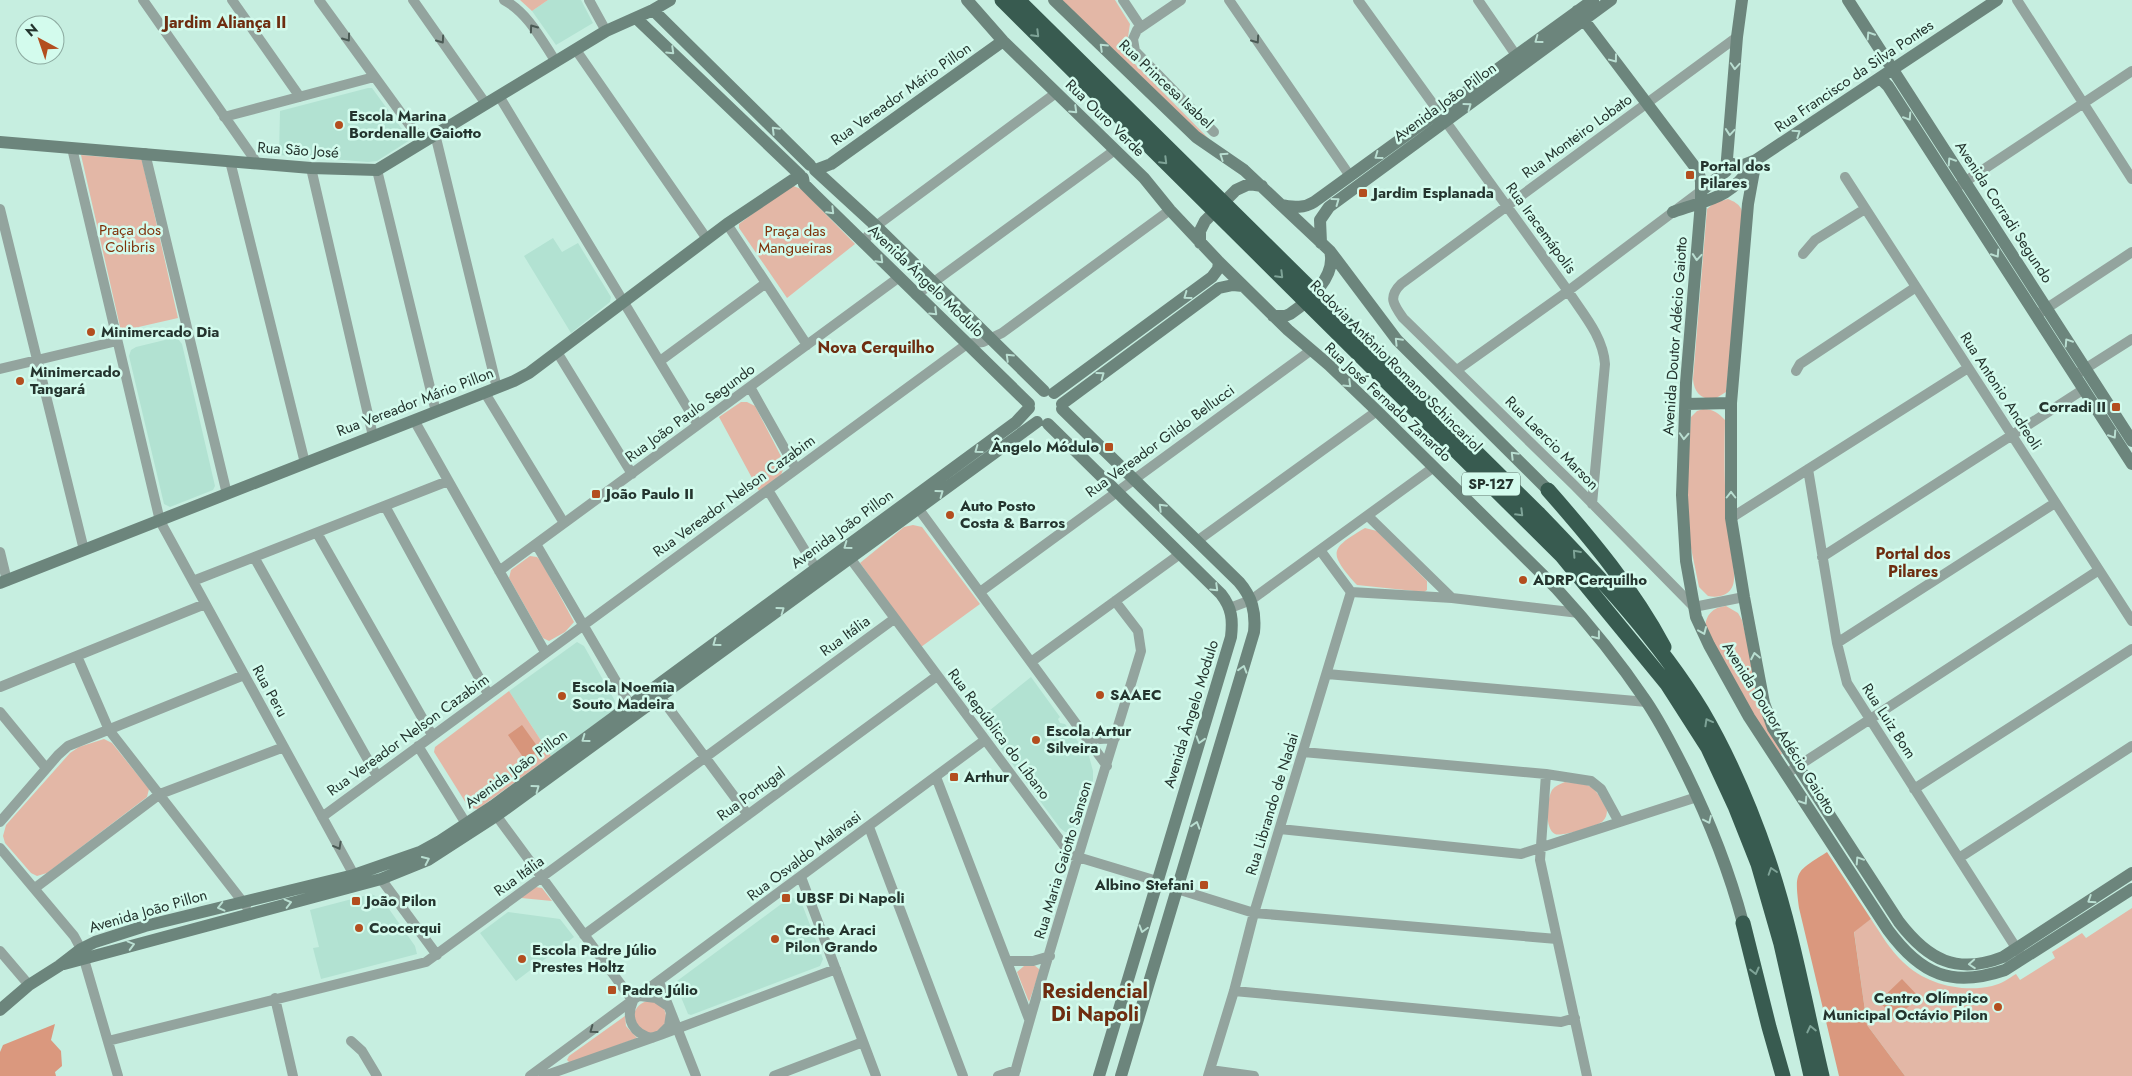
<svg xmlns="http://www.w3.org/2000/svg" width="2132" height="1076" font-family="Jost,sans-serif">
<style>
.built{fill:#b2e2d2}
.green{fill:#e3b7a6}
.forest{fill:#da987e}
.water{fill:#d7957b}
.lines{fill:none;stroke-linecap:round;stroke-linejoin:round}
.street{stroke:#93a49e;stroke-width:10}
.secondary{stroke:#6c857c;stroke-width:12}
.highway{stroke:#385b50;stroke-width:15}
.oneway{stroke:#4b5b55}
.oneway2{stroke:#7ea397}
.oneway3{stroke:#b9ded1}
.poi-dot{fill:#b34e1f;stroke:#d3fbed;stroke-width:2}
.labels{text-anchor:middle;stroke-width:5;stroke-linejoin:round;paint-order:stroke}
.shield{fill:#d3fbed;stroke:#587067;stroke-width:1}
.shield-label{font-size:14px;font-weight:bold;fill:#24342e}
.street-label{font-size:15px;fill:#24342e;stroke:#d3fbed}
.poi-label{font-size:15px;font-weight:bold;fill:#24342e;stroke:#d3fbed;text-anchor:start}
.park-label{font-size:15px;fill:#7f3109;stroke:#d3fbed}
.neighbourhood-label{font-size:16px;font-weight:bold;fill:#6e2d10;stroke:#d3fbed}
.district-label{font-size:20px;font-weight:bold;fill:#6e2d10;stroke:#d3fbed}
</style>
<rect width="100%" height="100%" fill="#c6eee0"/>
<path class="built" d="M548 0H581L593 23 556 45 532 11Z
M368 88H372L410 140 377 161 368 162 279 155 280 111Z
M553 238 562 252 578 243 611 297 610 302 571 333 524 256Z
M173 338 178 339 182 344 215 486 213 490 170 507 164 504 129 356 131 350 136 347Z
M577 642 584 646 615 701 614 710 551 756 509 691Z
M1031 677 1060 717 1058 719 1060 723 1065 724 1089 756 1093 771V780L1080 826 1072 832H1065L1060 828 979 719Z
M371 894 382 899 415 946 417 954 321 979 313 948 319 947 310 910Z
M795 898 802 904 823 959 820 966 691 1015 688 1014 676 985 677 981 788 899Z
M508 912 560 919 574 937 516 981 480 933Z"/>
<path class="green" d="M520 0H548L532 11Z
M1062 0H1115L1130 24 1127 43 1133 62 1209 139 1200 133Z
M81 155 142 160 178 318 121 331Z
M791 185 801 189 855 244 787 298 739 228V224Z
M1728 199C1741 204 1743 209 1743 222L1726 392 1713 400C1700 398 1694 392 1693 379L1707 209 1714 203Z
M741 402H747L755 406 785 464 781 475 759 491 719 417Z
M1703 409C1714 409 1718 413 1725 420 1724 464 1724 507 1731 551 1732 561 1736 575 1733 585 1729 596 1718 598 1708 596L1699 587 1690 543 1686 492 1691 417 1697 411Z
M913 525 922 527 980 604 921 647 860 563 904 527Z
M1365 528 1377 531 1427 581V590L1424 592 1357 585 1355 583C1329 553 1329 549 1365 528Z
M530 556 537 557 541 561 574 622 565 632 549 641 543 638 509 578 511 570Z
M1726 606 1738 613 1742 620 1764 715 1782 754 1780 755 1758 722 1705 629C1705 615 1713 607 1726 606Z
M509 691 551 756 478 809 469 808 434 752 435 747Z
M104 739 112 743 149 789 147 797 47 873 37 876 31 873 5 843 3 836 6 825 70 753 79 747Z
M1565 782C1594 785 1593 784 1607 810 1607 814 1606 818 1603 821 1598 826 1561 837 1555 834 1544 829 1547 799 1552 790 1555 786 1560 784 1565 782Z
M535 887 542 888 552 901 521 898Z
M2132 908V1076H1905L1867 1025 1854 931 1871 919C1881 934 1890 950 1903 962 1925 984 1962 993 1992 986 2001 984 2008 979 2016 974L2020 980 2055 958 2052 952 2082 933 2086 938Z
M1034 965 1039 969V973L1029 1002 1017 972 1024 966Z
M634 1017a16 16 0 1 1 32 0a16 16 0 1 1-32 0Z
M625 1016 626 1026 637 1038 570 1063 567 1060 569 1056Z"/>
<path class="forest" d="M1827 852 1871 919 1854 932 1867 1025 1905 1076H1839L1799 908C1794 870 1796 872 1827 852Z
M55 1024 51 1040 61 1051 62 1066 55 1072 56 1076H0V1052L3 1045Z"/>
<path class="water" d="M522 725 540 750 525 760 508 735Z
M1902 979 1919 997 1895 1019 1879 1001Z"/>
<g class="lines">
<path class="street" d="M143 0 257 163
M232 0 300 97
M319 0 422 142
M413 0 486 104
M504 0C528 13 541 39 556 62
M589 0 606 31
M1123 0 1141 27
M1181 0 1137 30 1133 39 1135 51 1214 132
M1229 0 1350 176
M1358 0 1568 291C1583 314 1603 336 1605 364L1592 504
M1478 0 1520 61
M2017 0 2132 179
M1737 37 1401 284C1388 297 1393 304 1403 318L1574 485 1694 607 1744 597
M576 50 707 239
M499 96 698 425
M224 117 374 77
M435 134 497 388
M72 148 160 521 354 875
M145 153 227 494
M230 161 305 463
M311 168 373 436
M377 170 436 412
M1845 177 2132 621
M1960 185 2132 71
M0 209 84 550
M727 224 807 345
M863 242 876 226 1056 93
M1803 254 1815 240 1865 209
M916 295 1115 150
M2041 312 2132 252
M557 352 632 474
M660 361 766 283
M0 369 117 341
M1457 370 1568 291 1701 191
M1796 371 1800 364 1916 287
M2080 372 2132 339
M750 387 796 469
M485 393 564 523
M414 420 545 652
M1808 469 1837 643 1847 683 2020 954
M768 490 820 575
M915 504 1107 766
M385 506 488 694
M1368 516 1452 598
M1731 518 1968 368
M317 533 432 735
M1197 541 1377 411
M536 544 634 712
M0 552 7 581
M254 557 377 776
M1822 557 2084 389
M850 558 1071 855 1157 881
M499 571 898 278
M193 581 448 481
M980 592 1310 351
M1351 592 1452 598 1579 613
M1230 608 1251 600 1434 467
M1837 643 2055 503
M77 656 109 730 246 906
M1031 662 1180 554
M1327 674 1647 702
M0 687 205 604
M656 691 748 815
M0 712 46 768
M1084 735 1100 739 1115 738
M418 746 470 830
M1303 752 1546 774 1591 781 1601 789 1619 822
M1792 770 2099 570
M1546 774 1540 860 1587 1076
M936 777 1029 1019
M1914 789 2132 649
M493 811 633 1001
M322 817 967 344 983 342 1002 333 1170 210
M0 822 58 755 68 746 244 675
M869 827 963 1076
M1280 829 1521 854 1697 797
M0 848 74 936 81 949 118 1076
M1959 858 2132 746
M801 877 876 1076
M381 879 437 955
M35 888 160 794 284 747
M1177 889 1254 913 1557 939
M584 935 937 676
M0 951 29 985
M1007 961H1033L1050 956
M659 982 696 1076
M1234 991 1561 1022 1575 1018
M640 996 656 998 668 1006
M275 998 293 1076
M633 1001C625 1019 633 1034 652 1038
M660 1035 836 969
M108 1041 426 962 894 619
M351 1041 362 1051 377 1076
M1210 1070 1254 1076
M530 1076 985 740
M544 1076 660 1035 669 1026 671 1013
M774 1076 863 1042
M998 1076 1016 1070
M1014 1076C1053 934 1098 792 1141 651L1138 631 1115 601
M1208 1076 1234 991 1254 913 1351 592 1320 550"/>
<path class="secondary" d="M967 0 1003 41 1144 178 1170 210 1219 262 1288 330 1329 365 1377 411 1556 588C1589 624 1619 661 1646 701 1661 723 1673 747 1685 771 1709 820 1729 870 1743 923
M1054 0 1196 137 1244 170 1330 251 1397 340 1548 490
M1848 0 2132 441
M653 10 810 165
M1577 11 1698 171 1701 181V202L1686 383 1682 495 1686 561 1696 617 1709 645 1749 717 1888 930C1921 975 1952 988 2005 970L2132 889
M1880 78 1888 86 2132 464
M0 142 311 168 377 170 606 31 653 10 670 0
M1756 160 1748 204 1731 403V518L1744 597 1764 703 1773 728 1899 922C1928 960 1957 975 2003 957L2132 873
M1727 161 1738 167 1756 160 1997 0
M815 170 876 226 1044 391
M815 170 831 164 1003 41
M1726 171 1737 37 1742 0
M803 178 804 184 815 195 1029 404
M1701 191 1726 171
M1282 205C1294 207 1303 209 1314 202L1593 0
M1673 212C1710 199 1730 199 1753 164
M1200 243V231L1205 221 1236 190 1249 184 1262 186
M1321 243 1320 220 1329 207 1611 0
M1273 316H1285L1290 314C1309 301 1337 276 1330 251
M1054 393 1212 277 1218 269 1219 262
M1062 404 1219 288 1233 285 1243 286
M1686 404 1731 403
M1062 409 1239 582C1252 597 1256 612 1254 632L1121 1076
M1048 424 1221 594C1232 608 1233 620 1231 637L1099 1076
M0 583 514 381 529 373 727 224 800 175 636 18
M64 964 381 879 428 860 496 816 1037 422
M0 1010 29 985 59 966 81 949 95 942 145 926 354 875 420 852 440 841 493 806 1016 422 1029 408"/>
<path class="highway" d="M1002 0 1562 556 1667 684 1708 748 1735 806 1758 864 1781 944 1811 1076
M1018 0 1538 513C1596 573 1658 639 1702 711 1729 757 1751 809 1768 859 1792 930 1805 1004 1822 1076
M1548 490C1591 539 1633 589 1664 647
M1743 923 1769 1027 1783 1076"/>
</g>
<defs><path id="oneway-chevron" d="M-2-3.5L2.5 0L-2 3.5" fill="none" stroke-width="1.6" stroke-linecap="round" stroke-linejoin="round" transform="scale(1.25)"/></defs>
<g class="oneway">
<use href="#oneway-chevron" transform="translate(533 28) rotate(-125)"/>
<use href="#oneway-chevron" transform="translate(347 38) rotate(54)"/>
<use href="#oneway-chevron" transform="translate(441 40) rotate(55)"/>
<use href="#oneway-chevron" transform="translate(1256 40) rotate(55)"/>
<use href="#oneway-chevron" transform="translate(338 846) rotate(61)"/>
<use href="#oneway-chevron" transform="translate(593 1030) rotate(144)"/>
</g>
<g class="oneway2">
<use href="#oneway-chevron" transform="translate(1036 34) rotate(45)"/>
<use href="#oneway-chevron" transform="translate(1164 161) rotate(45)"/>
<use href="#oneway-chevron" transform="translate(1280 275) rotate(45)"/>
<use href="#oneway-chevron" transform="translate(1520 513) rotate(45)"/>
<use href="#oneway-chevron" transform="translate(1576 553) rotate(-132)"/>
<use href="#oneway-chevron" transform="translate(1708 722) rotate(-119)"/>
<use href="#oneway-chevron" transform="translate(1772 871) rotate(-108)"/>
<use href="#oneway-chevron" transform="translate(1755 971) rotate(76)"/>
<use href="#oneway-chevron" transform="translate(1811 1029) rotate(-103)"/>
</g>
<g class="oneway3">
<use href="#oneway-chevron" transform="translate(1870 35) rotate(-123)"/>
<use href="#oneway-chevron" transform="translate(1538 40) rotate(144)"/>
<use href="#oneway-chevron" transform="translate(1103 47) rotate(-136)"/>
<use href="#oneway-chevron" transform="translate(671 51) rotate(44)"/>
<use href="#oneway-chevron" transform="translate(1614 59) rotate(53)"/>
<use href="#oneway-chevron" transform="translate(1735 66) rotate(94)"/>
<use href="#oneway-chevron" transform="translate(1468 106) rotate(-36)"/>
<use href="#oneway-chevron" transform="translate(1074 110) rotate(44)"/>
<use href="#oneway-chevron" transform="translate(1908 117) rotate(57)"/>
<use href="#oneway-chevron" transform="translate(775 130) rotate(-135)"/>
<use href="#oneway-chevron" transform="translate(1730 132) rotate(95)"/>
<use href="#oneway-chevron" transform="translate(1797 133) rotate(-34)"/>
<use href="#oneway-chevron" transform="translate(1223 156) rotate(-146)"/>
<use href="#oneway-chevron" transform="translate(1378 156) rotate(144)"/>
<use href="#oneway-chevron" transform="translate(1951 161) rotate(-123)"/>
<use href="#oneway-chevron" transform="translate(1336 201) rotate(-36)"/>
<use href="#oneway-chevron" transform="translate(831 211) rotate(45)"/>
<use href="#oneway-chevron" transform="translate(1996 254) rotate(57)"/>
<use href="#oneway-chevron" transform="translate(1697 257) rotate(95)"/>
<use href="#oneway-chevron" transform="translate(880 260) rotate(45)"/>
<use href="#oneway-chevron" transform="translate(1187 296) rotate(144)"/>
<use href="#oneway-chevron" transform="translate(934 312) rotate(44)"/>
<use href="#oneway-chevron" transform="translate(1398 341) rotate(-134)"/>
<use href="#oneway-chevron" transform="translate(2068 342) rotate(-123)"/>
<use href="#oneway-chevron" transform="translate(1009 357) rotate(-136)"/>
<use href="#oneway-chevron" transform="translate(1101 375) rotate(-36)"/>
<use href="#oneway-chevron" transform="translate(1348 384) rotate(44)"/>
<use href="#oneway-chevron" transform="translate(2113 435) rotate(57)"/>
<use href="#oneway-chevron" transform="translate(1684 436) rotate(93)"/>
<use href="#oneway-chevron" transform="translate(978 450) rotate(144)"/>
<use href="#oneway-chevron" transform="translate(1514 455) rotate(-135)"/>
<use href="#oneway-chevron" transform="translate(940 493) rotate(-36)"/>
<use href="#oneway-chevron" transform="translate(1731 495) rotate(-90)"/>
<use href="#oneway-chevron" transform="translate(1162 507) rotate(-135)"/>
<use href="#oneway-chevron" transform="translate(847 546) rotate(144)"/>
<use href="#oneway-chevron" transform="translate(1215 588) rotate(44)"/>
<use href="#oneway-chevron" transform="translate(781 610) rotate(-36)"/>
<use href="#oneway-chevron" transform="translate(1703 631) rotate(67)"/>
<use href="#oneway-chevron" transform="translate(1597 636) rotate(52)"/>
<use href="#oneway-chevron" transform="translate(716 643) rotate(144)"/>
<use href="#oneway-chevron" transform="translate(1755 656) rotate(-101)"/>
<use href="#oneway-chevron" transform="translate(1243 669) rotate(-73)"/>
<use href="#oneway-chevron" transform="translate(585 739) rotate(144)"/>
<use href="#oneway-chevron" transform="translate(1200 740) rotate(107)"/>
<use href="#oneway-chevron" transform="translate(536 788) rotate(-36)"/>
<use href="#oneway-chevron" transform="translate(1804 801) rotate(57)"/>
<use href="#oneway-chevron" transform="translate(1708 820) rotate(65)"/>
<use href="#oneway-chevron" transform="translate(1196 825) rotate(-73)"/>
<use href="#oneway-chevron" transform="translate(426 860) rotate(-25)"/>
<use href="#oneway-chevron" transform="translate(1859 860) rotate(-123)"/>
<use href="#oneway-chevron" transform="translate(2091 900) rotate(147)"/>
<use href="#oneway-chevron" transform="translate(288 903) rotate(-14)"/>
<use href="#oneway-chevron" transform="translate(221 907) rotate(166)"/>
<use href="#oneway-chevron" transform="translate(1143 929) rotate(106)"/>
<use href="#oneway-chevron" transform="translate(131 945) rotate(-15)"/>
<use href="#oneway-chevron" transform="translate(1972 964) rotate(176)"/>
</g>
<g class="poi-dot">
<circle cx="339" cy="125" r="5"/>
<rect x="1685" y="170" width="10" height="10" rx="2.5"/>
<rect x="1358" y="188" width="10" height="10" rx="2.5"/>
<circle cx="91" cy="332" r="5"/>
<circle cx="20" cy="381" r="5"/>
<rect x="2111" y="402" width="10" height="10" rx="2.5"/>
<rect x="1104" y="442" width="10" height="10" rx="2.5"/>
<rect x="591" y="489" width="10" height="10" rx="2.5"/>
<circle cx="950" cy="515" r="5"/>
<circle cx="1523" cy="580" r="5"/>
<circle cx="1100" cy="695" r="5"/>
<circle cx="562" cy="696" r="5"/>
<circle cx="1036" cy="740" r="5"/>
<rect x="949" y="772" width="10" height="10" rx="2.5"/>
<rect x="1199" y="880" width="10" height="10" rx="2.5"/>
<rect x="781" y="893" width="10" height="10" rx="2.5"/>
<rect x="351" y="896" width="10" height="10" rx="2.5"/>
<circle cx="359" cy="928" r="5"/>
<circle cx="775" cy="939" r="5"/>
<circle cx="522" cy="959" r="5"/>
<rect x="607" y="985" width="10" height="10" rx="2.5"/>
<circle cx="1998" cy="1007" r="5"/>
</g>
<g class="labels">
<rect class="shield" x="1462" y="472.5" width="58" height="23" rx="4"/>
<g class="shield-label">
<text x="1491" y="489">SP-127</text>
</g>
<g class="street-label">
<text transform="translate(1854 76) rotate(-34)" y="5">Rua Francisco da Silva Pontes</text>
<text transform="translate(1166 84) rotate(43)" y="5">Rua Princesa Isabel</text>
<text transform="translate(901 94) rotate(-35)" y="5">Rua Vereador Mário Pillon</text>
<text transform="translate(1445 102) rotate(-36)" y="5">Avenida João Pillon</text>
<text transform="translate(1105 118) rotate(44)" y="5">Rua Ouro Verde</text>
<text transform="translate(1577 136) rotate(-36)" y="5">Rua Monteiro Lobato</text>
<text transform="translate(298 150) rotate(4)" y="5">Rua São José</text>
<text transform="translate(2004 212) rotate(57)" y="5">Avenida Corradi Segundo</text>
<text transform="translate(1541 228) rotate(54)" y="5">Rua Iracemápolis</text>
<text transform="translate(926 281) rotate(44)" y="5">Avenida Ângelo Modulo</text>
<text transform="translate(1675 336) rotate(-86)" y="5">Avenida Doutor Adécio Gaiotto</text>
<text transform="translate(1396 366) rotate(45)" y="5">Rodovia Antônio Romano Schincariol</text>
<text transform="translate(2001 391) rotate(57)" y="5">Rua Antonio Andreoli</text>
<text transform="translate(415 402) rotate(-21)" y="5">Rua Vereador Mário Pillon</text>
<text transform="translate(1388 402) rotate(43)" y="5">Rua José Fernado Zanardo</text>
<text transform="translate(690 413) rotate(-36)" y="5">Rua João Paulo Segundo</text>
<text transform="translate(1160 441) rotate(-36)" y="5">Rua Vereador Gildo Bellucci</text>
<text transform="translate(1552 443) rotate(45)" y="5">Rua Laercio Marson</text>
<text transform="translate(734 496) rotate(-36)" y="5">Rua Vereador Nelson Cazabim</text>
<text transform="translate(842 529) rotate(-36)" y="5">Avenida João Pillon</text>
<text transform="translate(845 636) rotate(-36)" y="5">Rua Itália</text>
<text transform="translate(270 691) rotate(61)" y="5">Rua Peru</text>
<text transform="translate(1191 714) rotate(-73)" y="5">Avenida Ângelo Modulo</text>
<text transform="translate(1889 721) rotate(57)" y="5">Rua Luiz Bom</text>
<text transform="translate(1779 728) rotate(58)" y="5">Avenida Doutor Adécio Gaiotto</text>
<text transform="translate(999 734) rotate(53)" y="5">Rua República do Líbano</text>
<text transform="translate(408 735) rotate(-36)" y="5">Rua Vereador Nelson Cazabim</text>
<text transform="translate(516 769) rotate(-36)" y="5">Avenida João Pillon</text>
<text transform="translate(751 794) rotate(-36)" y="5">Rua Portugal</text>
<text transform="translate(1272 804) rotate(-73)" y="5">Rua Librando de Nadai</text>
<text transform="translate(804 856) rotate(-37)" y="5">Rua Osvaldo Malavasi</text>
<text transform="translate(1063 860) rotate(-73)" y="5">Rua Maria Gaiotto Sanson</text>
<text transform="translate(519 876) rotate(-36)" y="5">Rua Itália</text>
<text transform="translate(148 911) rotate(-16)" y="5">Avenida João Pillon</text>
</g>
<g class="poi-label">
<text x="349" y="121">Escola Marina<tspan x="349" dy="17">Bordenalle Gaiotto</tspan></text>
<text x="1700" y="171">Portal dos<tspan x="1700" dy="17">Pilares</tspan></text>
<text x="1373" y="198">Jardim Esplanada</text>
<text x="101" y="337">Minimercado Dia</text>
<text x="30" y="377">Minimercado<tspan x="30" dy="17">Tangará</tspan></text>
<text x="2106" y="412" text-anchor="end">Corradi II</text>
<text x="1099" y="452" text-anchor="end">Ângelo Módulo</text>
<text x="606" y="499">João Paulo II</text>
<text x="960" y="511">Auto Posto<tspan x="960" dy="17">Costa &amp; Barros</tspan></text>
<text x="1533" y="585">ADRP Cerquilho</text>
<text x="572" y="692">Escola Noemia<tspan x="572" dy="17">Souto Madeira</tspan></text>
<text x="1110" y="700">SAAEC</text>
<text x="1046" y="736">Escola Artur<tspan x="1046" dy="17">Silveira</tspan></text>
<text x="964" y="782">Arthur</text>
<text x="1194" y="890" text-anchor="end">Albino Stefani</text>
<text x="796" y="903">UBSF Di Napoli</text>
<text x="366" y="906">João Pilon</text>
<text x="369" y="933">Coocerqui</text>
<text x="785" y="935">Creche Araci<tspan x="785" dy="17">Pilon Grando</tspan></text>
<text x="532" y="955">Escola Padre Júlio<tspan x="532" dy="17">Prestes Holtz</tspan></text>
<text x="622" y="995">Padre Júlio</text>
<text x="1988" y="1003" text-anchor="end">Centro Olímpico<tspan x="1988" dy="17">Municipal Octávio Pilon</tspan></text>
</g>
<g class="park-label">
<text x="130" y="235">Praça dos<tspan x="130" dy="17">Colibris</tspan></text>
<text x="795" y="236">Praça das<tspan x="795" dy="17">Mangueiras</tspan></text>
</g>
<g class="neighbourhood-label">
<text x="225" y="28">Jardim Aliança II</text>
<text x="876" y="353">Nova Cerquilho</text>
<text x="1913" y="559">Portal dos<tspan x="1913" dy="18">Pilares</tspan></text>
</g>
<g class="district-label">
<text x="1095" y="998">Residencial<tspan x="1095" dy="23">Di Napoli</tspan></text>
</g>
</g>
<g transform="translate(40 40) rotate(320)"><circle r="24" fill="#d3fbed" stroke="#8daba1"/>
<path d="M0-4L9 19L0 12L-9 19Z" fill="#b34e1f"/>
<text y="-8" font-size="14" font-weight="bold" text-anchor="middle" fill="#24342e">N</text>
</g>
</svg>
